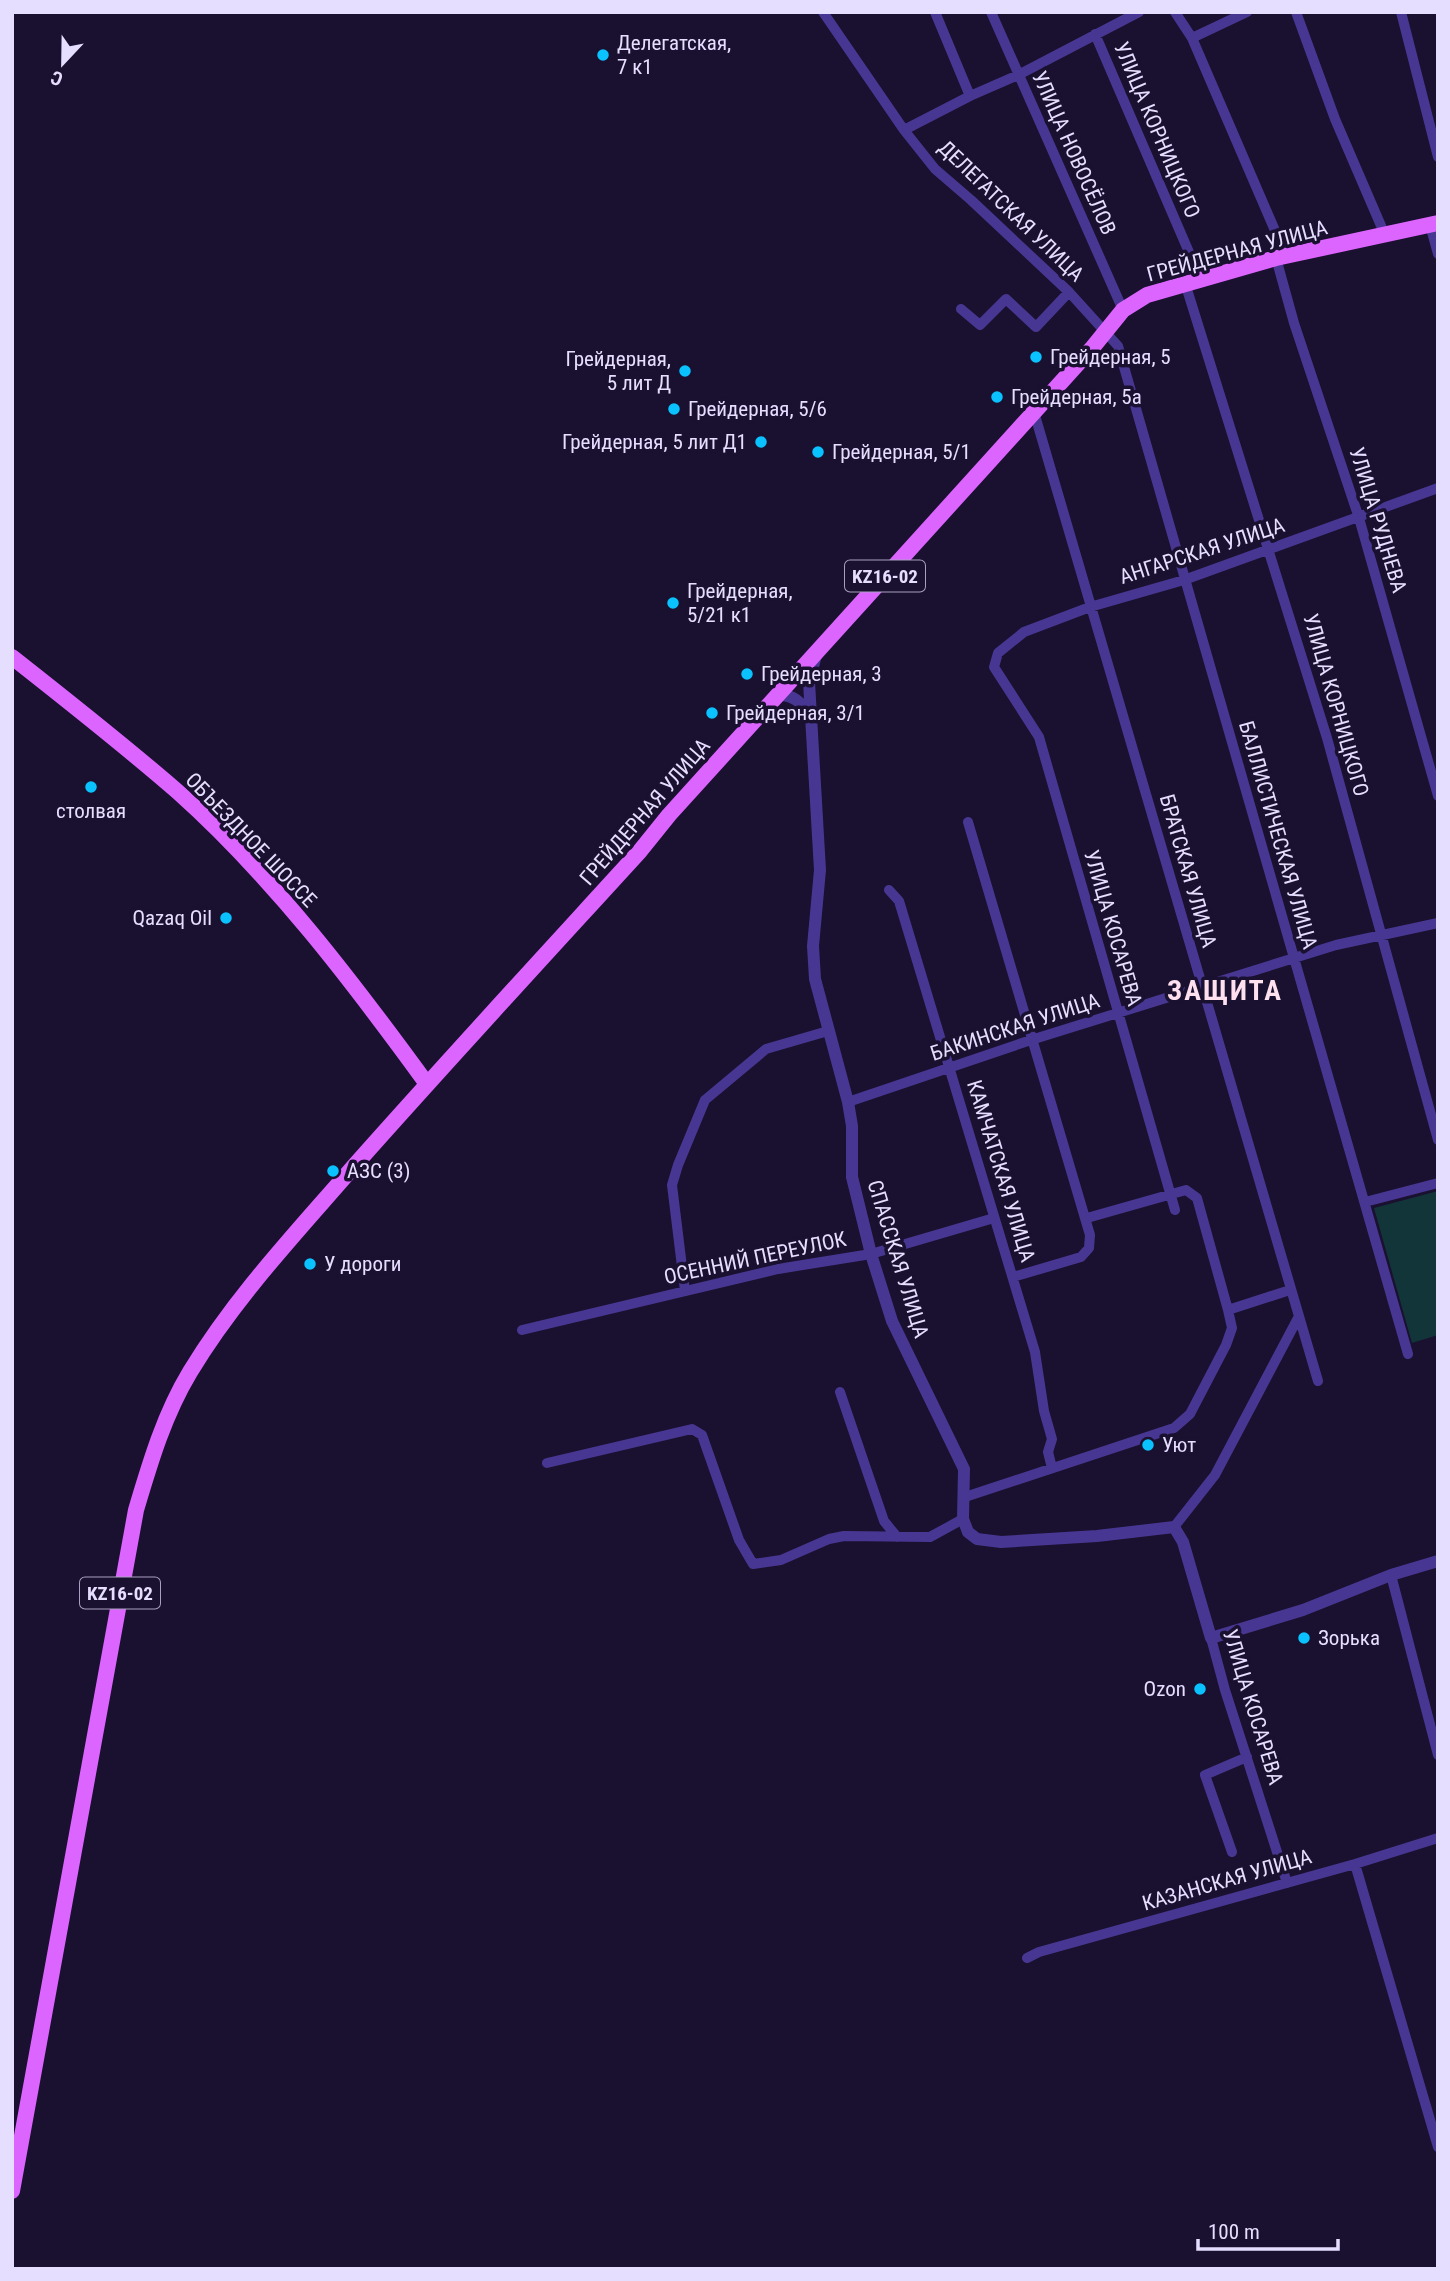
<svg xmlns="http://www.w3.org/2000/svg" width="1450" height="2281" font-family="'Roboto Condensed',sans-serif">
<style>
.green{fill:#12353a}
.lines{fill:none;stroke-linecap:round;stroke-linejoin:round}
.minor{stroke:#483792;stroke-width:10}
.tertiary{stroke:#483792;stroke-width:12}
.primary{stroke:#dc65ff;stroke-width:16}
.poi-dot{fill:#0ac2ff;stroke:#1a102f;stroke-width:2.5}
.labels{text-anchor:middle;stroke-width:7;stroke-linejoin:round;paint-order:stroke}
.shield{fill:#1a102f;stroke:#a9a0c1;stroke-width:2}
.shield-label{font-size:19px;font-weight:bold;fill:#e6deff}
.poi-label{font-size:21px;fill:#e6deff;stroke:#1a102f;text-anchor:start}
.street-label{font-size:21px;fill:#e6deff;stroke:#1a102f}
.district-label{font-size:28px;font-weight:bold;letter-spacing:2px;fill:#ffe0ef;stroke:#1a102f}
</style>
<rect width="100%" height="100%" fill="#1a102f"/>
<path class="green" d="M1438 1191V1335L1412 1343 1374 1208Z"/>
<g class="lines">
<path class="minor" d="M823 12 904 130 935 169 971 200 1069 292 1118 346 1408 1354
M935 12 970 96
M991 12 1123 310
M1175 12 1192 38 1286 256
M1296 12 1335 119 1385 235
M1401 12 1438 157
M1095 34 1201 280
M1192 38 1247 12
M904 130 970 96 1018 75 1139 12
M1430 225 1438 254
M1276 258 1294 323 1359 518 1438 796
M1185 283 1327 738 1438 1140
M961 309 980 325 1006 299 1036 327 1069 292
M1034 412 1318 1381
M968 822 1090 1235 1089 1248 1081 1257 1013 1277
M889 890 899 901 1035 1352 1044 1411 1052 1439 1048 1452 1052 1468
M848 1102 1031 1040 1336 945 1438 923
M1365 1202 1438 1183
M1175 1210 1039 737 994 667 998 653 1024 632 1090 607 1184 580 1438 488
M1087 1218 1186 1190 1197 1198 1228 1310
M685 1291 672 1185 678 1165 705 1100 766 1049 828 1031
M522 1330 778 1269 871 1254 994 1218
M840 1392 884 1521 897 1537
M547 1463 692 1429 702 1435 739 1540 753 1564 781 1560 829 1539 844 1536 930 1537 963 1519
M965 1497 1174 1428 1190 1414 1226 1345 1232 1328 1228 1310 1290 1290
M1174 1527 1215 1475 1299 1316
M1391 1575 1438 1755
M1211 1638 1225 1690 1287 1883
M1232 1852 1205 1775 1247 1757
M1355 1864 1438 2147
M1027 1958 1039 1952 1355 1864 1438 1838"/>
<path class="tertiary" d="M816 655 809 682 820 870 813 946 815 979 848 1102 852 1126V1177L871 1254 892 1321 964 1469 963 1519 968 1532 977 1539 1001 1542 1097 1536 1174 1527 1183 1542 1211 1638 1303 1610 1391 1575 1438 1561
M777 695C793 694 802 702 809 717"/>
<path class="primary" d="M12 657C68 701 124 745 178 792 273 877 352 981 427 1084
M12 2191 136 1510C150 1463 164 1415 190 1372 236 1296 297 1232 355 1165 449 1059 545 955 640 851L669 815 1093 347 1123 310 1147 295 1276 258 1438 223"/>
</g>
<g class="poi-dot">
<circle cx="603" cy="55" r="7"/>
<circle cx="1036" cy="357" r="7"/>
<circle cx="685" cy="371" r="7"/>
<circle cx="997" cy="397" r="7"/>
<circle cx="674" cy="409" r="7"/>
<circle cx="761" cy="442" r="7"/>
<circle cx="818" cy="452" r="7"/>
<circle cx="673" cy="603" r="7"/>
<circle cx="747" cy="674" r="7"/>
<circle cx="712" cy="713" r="7"/>
<circle cx="91" cy="787" r="7"/>
<circle cx="226" cy="918" r="7"/>
<circle cx="333" cy="1171" r="7"/>
<circle cx="310" cy="1264" r="7"/>
<circle cx="1148" cy="1445" r="7"/>
<circle cx="1304" cy="1638" r="7"/>
<circle cx="1200" cy="1689" r="7"/>
</g>
<g class="labels">
<g class="shield">
<rect x="845" y="560.5" width="80" height="31" rx="5"/>
<rect x="80" y="1577.5" width="80" height="31" rx="5"/>
</g>
<g class="shield-label">
<text x="885" y="583">KZ16-02</text>
<text x="120" y="1600">KZ16-02</text>
</g>
<g class="poi-label">
<text x="617" y="50">Делегатская,<tspan x="617" dy="24">7 к1</tspan></text>
<text x="1050" y="364">Грейдерная, 5</text>
<text x="671" y="366" text-anchor="end">Грейдерная,<tspan x="671" dy="24">5 лит Д</tspan></text>
<text x="1011" y="404">Грейдерная, 5а</text>
<text x="688" y="416">Грейдерная, 5/6</text>
<text x="747" y="449" text-anchor="end">Грейдерная, 5 лит Д1</text>
<text x="832" y="459">Грейдерная, 5/1</text>
<text x="687" y="598">Грейдерная,<tspan x="687" dy="24">5/21 к1</tspan></text>
<text x="761" y="681">Грейдерная, 3</text>
<text x="726" y="720">Грейдерная, 3/1</text>
<text x="91" y="818" text-anchor="middle">столвая</text>
<text x="212" y="925" text-anchor="end">Qazaq Oil</text>
<text x="347" y="1178">АЗС (3)</text>
<text x="324" y="1271">У дороги</text>
<text x="1162" y="1452">Уют</text>
<text x="1318" y="1645">Зорька</text>
<text x="1186" y="1696" text-anchor="end">Ozon</text>
</g>
<g class="street-label">
<text transform="translate(1157 130) rotate(67)" y="7">УЛИЦА КОРНИЦКОГО</text>
<text transform="translate(1074 153) rotate(66)" y="7">УЛИЦА НОВОСЁЛОВ</text>
<text transform="translate(1011 211) rotate(44)" y="7">ДЕЛЕГАТСКАЯ УЛИЦА</text>
<text transform="translate(1237 251) rotate(-15)" y="7">ГРЕЙДЕРНАЯ УЛИЦА</text>
<text transform="translate(1378 520) rotate(73)" y="7">УЛИЦА РУДНЕВА</text>
<text transform="translate(1202 551) rotate(-18)" y="7">АНГАРСКАЯ УЛИЦА</text>
<text transform="translate(1336 705) rotate(74)" y="7">УЛИЦА КОРНИЦКОГО</text>
<text transform="translate(645 812) rotate(-49)" y="7">ГРЕЙДЕРНАЯ УЛИЦА</text>
<text transform="translate(1278 835) rotate(74)" y="7">БАЛЛИСТИЧЕСКАЯ УЛИЦА</text>
<text transform="translate(251 840) rotate(46)" y="7">ОБЪЕЗДНОЕ ШОССЕ</text>
<text transform="translate(1188 871) rotate(74)" y="7">БРАТСКАЯ УЛИЦА</text>
<text transform="translate(1113 928) rotate(74)" y="7">УЛИЦА КОСАРЕВА</text>
<text transform="translate(1015 1027) rotate(-18)" y="7">БАКИНСКАЯ УЛИЦА</text>
<text transform="translate(1001 1171) rotate(73)" y="7">КАМЧАТСКАЯ УЛИЦА</text>
<text transform="translate(755 1258) rotate(-12)" y="7">ОСЕННИЙ ПЕРЕУЛОК</text>
<text transform="translate(898 1259) rotate(73)" y="7">СПАССКАЯ УЛИЦА</text>
<text transform="translate(1253 1707) rotate(73)" y="7">УЛИЦА КОСАРЕВА</text>
<text transform="translate(1227 1880) rotate(-16)" y="7">КАЗАНСКАЯ УЛИЦА</text>
</g>
<g class="district-label">
<text x="1225" y="1000">ЗАЩИТА</text>
</g>
</g>
<rect width="1450" height="2281" fill="none" stroke="#e6deff" stroke-width="28"/>
<g transform="translate(63 63) rotate(202)" stroke="#1a102f" stroke-width="5" paint-order="stroke">
<path d="M0-5L12 26L0 18L-12 26Z" fill="#e6deff"/>
<text y="-10" font-size="19" font-weight="bold" text-anchor="middle" fill="#e6deff">С</text>
</g>
<path d="M1198 2239v10h140v-10" fill="none" stroke="#e6deff" stroke-width="3.5"/>
<text x="1208" y="2239" font-size="21" fill="#e6deff" stroke="#1a102f" stroke-width="5" paint-order="stroke">100 m</text>
</svg>
